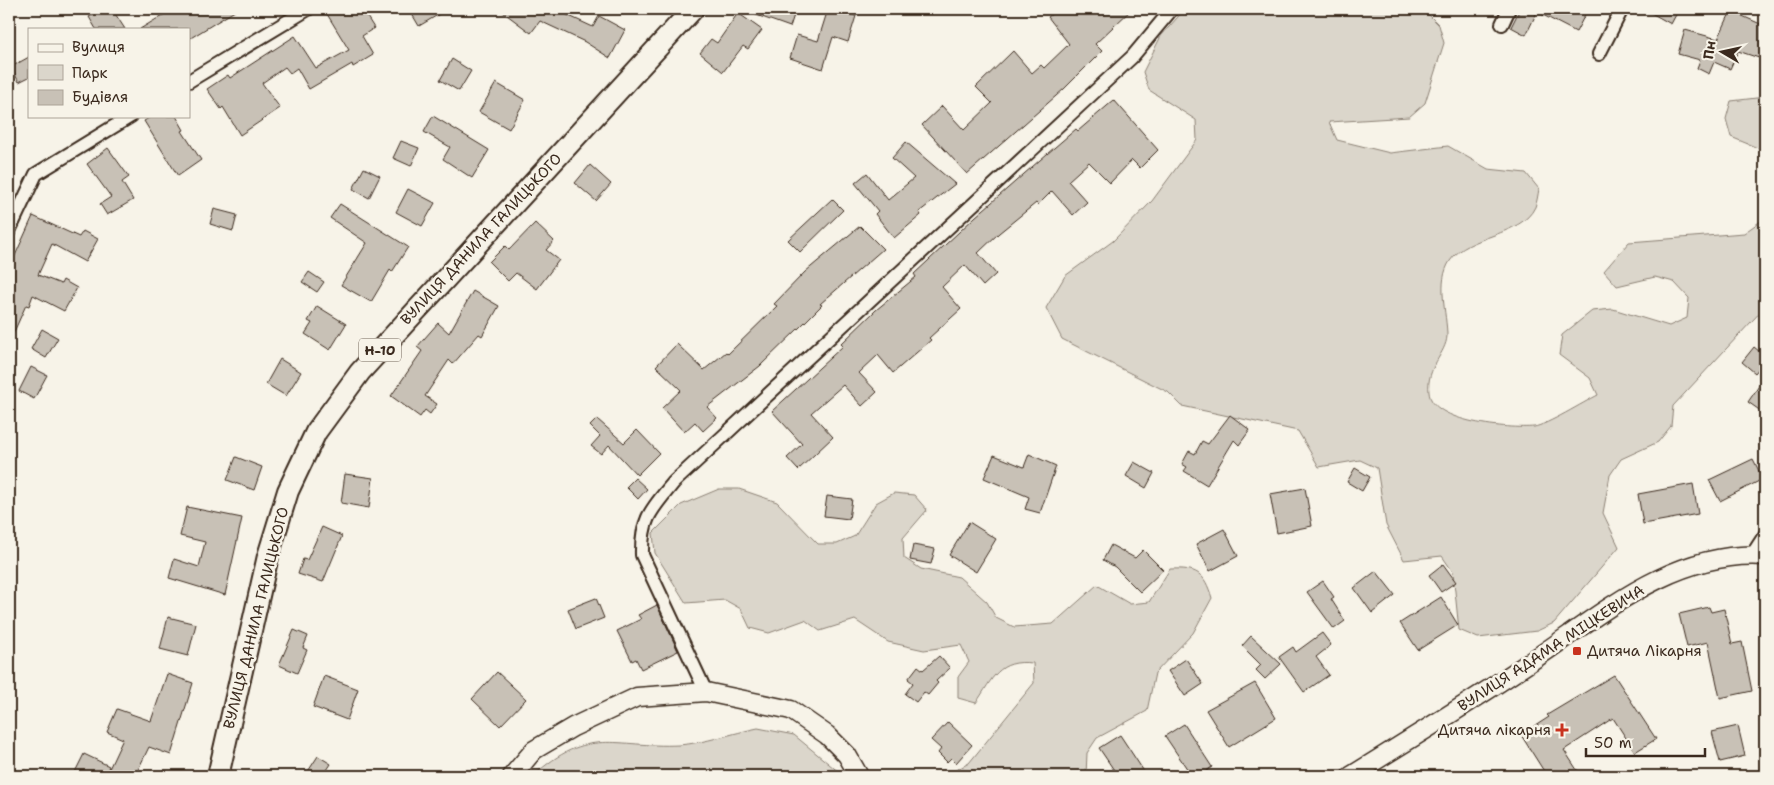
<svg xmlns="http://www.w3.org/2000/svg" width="1774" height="785" font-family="'Shantell Sans',sans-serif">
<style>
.green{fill:#dbd6cb;stroke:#8b8074}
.building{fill:#c8c1b6;stroke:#3b2a1e}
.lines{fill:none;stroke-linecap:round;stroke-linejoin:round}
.street-casing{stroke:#3b2a1e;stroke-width:16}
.secondary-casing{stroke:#3b2a1e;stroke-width:21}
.primary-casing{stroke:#3b2a1e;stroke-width:24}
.street{stroke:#f7f3e8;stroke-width:12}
.secondary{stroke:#f7f3e8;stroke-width:18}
.primary{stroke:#f7f3e8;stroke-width:20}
.poi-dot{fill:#c8321e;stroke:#f7f3e8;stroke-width:2}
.labels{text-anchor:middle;stroke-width:5;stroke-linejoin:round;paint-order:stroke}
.shield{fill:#f7f3e8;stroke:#73665b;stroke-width:1}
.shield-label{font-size:14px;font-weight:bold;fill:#3b2a1e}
.street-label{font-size:15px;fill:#3b2a1e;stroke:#f7f3e8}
.poi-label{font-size:15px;fill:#3b2a1e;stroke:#f7f3e8;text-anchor:start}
</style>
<rect width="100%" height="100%" fill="#f7f3e8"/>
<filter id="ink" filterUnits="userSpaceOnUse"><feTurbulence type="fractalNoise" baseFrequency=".02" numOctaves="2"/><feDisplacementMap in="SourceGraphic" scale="10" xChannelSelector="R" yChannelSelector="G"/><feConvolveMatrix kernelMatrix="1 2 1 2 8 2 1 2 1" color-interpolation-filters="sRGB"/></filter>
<g filter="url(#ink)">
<path class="green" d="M1185 9H1423L1439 25 1444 43 1425 103 1409 117 1329 122 1337 140 1390 153 1448 146 1488 169 1526 173 1539 189C1538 194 1537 202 1535 207 1521 237 1468 234 1450 261 1436 282 1447 313 1447 336 1446 354 1426 367 1429 392 1431 423 1510 429 1534 427 1547 425 1584 402 1598 395L1590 378 1559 355 1562 335 1592 311 1613 309 1669 326 1687 318 1689 298 1674 282 1655 277 1617 286 1604 271 1629 242 1744 233 1765 218V307L1673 406 1671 426 1658 442 1621 459 1610 475 1603 513 1619 547 1554 623 1537 631 1478 638 1459 630 1453 572 1442 556 1404 560 1386 525 1377 468 1360 460 1319 467 1298 431 1182 406 1168 392 1062 339 1046 308 1065 276 1113 241 1152 201 1197 140 1196 120 1149 90 1143 72 1161 36Z
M1765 97V151L1731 137 1726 119 1731 101Z
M719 489H739L777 502 818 544H837L855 536 876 503 894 493 914 495 927 510 903 538 904 558 921 569 959 577 987 602 996 618 1014 627 1053 624 1097 585 1130 604 1149 602 1170 569C1197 568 1204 572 1212 598L1193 633 1155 673 1147 711 1097 738 1087 753 1086 776H945L969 763 1034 683 1033 663C998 659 993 678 976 703L958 698V677L969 662 961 645 924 650 888 642 855 620 820 631 805 620 769 633 750 628 741 609 725 600 686 603 655 553 653 533 681 505Z
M758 728 794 735 840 773 841 776H533C589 725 614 748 679 745 705 743 733 733 758 728Z"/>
<path class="building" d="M101 9H112L125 29H96L89 17Z
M173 9H238L189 39V29H140Z
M336 9H362L374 28 362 36 373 55 353 67 352 64 309 89 297 68 290 73 285 67 262 83 280 108 240 135 223 107 221 109 207 89 228 75 230 78 295 36 316 68 349 50 327 14Z
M409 9H448L419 26Z
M499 9H554L593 27 599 16 625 30 610 58 585 42 540 21 531 33Z
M745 9H796L790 27 745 11Z
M828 9 856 16 848 42 833 37 823 69 790 58 797 35 818 41Z
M1058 9H1132L1095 44 1102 51 1064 89 967 174 922 125 942 106 964 130 992 103 976 87 1013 51 1032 73 1041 65 1044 68 1069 44 1048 17Z
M1520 9H1588L1576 32 1537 12 1526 35 1511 27Z
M1644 9H1679L1671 24Z
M1731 11 1765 26V60L1738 51 1730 69 1714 62 1709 74 1697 68 1700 60 1678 54 1685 30 1718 39Z
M738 13 762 30 748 49 743 46 723 72 700 53 711 39 717 43Z
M29 57V77L19 82 11 67Z
M452 59 471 71 459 91 440 80Z
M496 83 525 100 509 129 479 112Z
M1114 100 1158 150 1140 168 1132 160 1110 183 1089 162 1068 181 1087 202 1073 215 1052 191 1038 205 1036 203 999 233 978 253 996 274 983 286 965 265 942 287 961 309 929 338 931 340 893 373 878 355 859 373 877 392 862 406 843 385 811 413 833 437 798 470 787 458 802 444 772 411 843 346 841 344 876 310 916 277 914 274 975 217 1040 160 1076 129 1078 131Z
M152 116H176L184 130 182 131 201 160 178 176 144 121Z
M433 116 489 150 472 178 443 159 450 147 424 132Z
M401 141 419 148 411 166 393 158Z
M906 142 955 184 919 212 921 215 894 238 875 214 878 211 855 183 867 173 888 200 914 178 892 158Z
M108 148 129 177 122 182 133 200 107 215 100 204 111 197 87 164Z
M590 165 611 184 596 201 575 183Z
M364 168 380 176 369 198 353 189Z
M408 189 435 203 422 226 396 212Z
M832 199 843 210 800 252 788 240Z
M340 204 408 247 392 272 390 270 371 302 341 285 367 243 330 218Z
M214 209 237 215 233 231 210 224Z
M33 216 79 237 83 231 98 239 85 262 52 244 38 275 61 284 63 280 77 288 64 311 33 295 29 306 26 305 9 343V269Z
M535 223 554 241 546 250 559 260 537 289 516 273 508 281 489 262 505 246 509 250Z
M860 226 883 249 820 304 822 305 799 328 760 366 707 407 717 418 703 431 695 422 684 432 662 408 681 390 656 366 677 344 704 370 726 352 728 354 777 306 774 304 805 272Z
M309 272 324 282 317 292 302 282Z
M473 291 499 306 482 336 479 334 453 364 449 360 425 396 437 404 430 414 425 410 420 417 391 396 422 351 417 347 438 323 449 333Z
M317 306 346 324 330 350 305 334 312 323 308 321Z
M42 329 58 338 46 358 31 349Z
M1754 347 1765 356V361L1755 373 1742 362Z
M280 359 301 372 286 396 266 384Z
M31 367 47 375 34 399 19 391Z
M1765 377V414L1748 402Z
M1230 415 1250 430 1239 445 1234 440 1207 485 1184 471 1187 467 1182 464 1189 451 1195 454 1202 441 1208 444Z
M597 419 624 443 637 430 659 453 637 475 609 445 601 454 591 446 600 436 590 426Z
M1029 454 1056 466 1040 513 1025 509 1029 497 984 478 994 455 1024 467Z
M236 457 262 467 254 490 227 480Z
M1753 459 1763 479 1720 501 1709 480Z
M1134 462 1154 473 1146 488 1126 476Z
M1355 468 1370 477 1362 491 1347 482Z
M345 474 373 478 369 508 341 503Z
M635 478 647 489 638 499 626 487Z
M1693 484 1698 514 1643 524 1638 494Z
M1305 488 1312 526 1277 533 1270 494Z
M827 496 852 499 849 519 824 516Z
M187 507 242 518 225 595 169 578 174 559 199 567 205 542 180 536Z
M969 522 996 539 976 572 949 555Z
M322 527 342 536 323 582 298 574 303 559 307 560Z
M1224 529 1238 556 1210 571 1196 544Z
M913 545 935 549 931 564 910 560Z
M1111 545 1135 558 1143 550 1163 570 1140 592 1115 567 1103 560Z
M1443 564 1456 582 1441 592 1429 575Z
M1376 571 1395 595 1372 613 1354 588Z
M1323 581 1334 597 1331 599 1345 621 1334 629 1307 592Z
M1441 597 1458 625 1418 650 1400 623Z
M596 598 604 618 576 629 568 609Z
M657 605 678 651 641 669 636 659 632 661 617 631 641 619 638 615Z
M1709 607 1711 612 1724 609 1732 644 1742 642 1752 691 1720 698 1708 642 1687 647 1679 614Z
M168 617 196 624 188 656 160 649Z
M294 630 308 636 303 648 307 650 297 673 279 665Z
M1322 633 1331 645 1316 657 1329 675 1304 692 1279 657 1293 647 1296 652Z
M1251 636 1281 664 1265 679 1256 670 1261 665 1242 646Z
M939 656 950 668 936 681 938 683 928 695 924 692 916 702 905 694 913 683 908 679 918 666 923 670Z
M1186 659 1203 684 1185 696 1168 671Z
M497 672 526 699 500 726 472 699Z
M167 674 193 683 171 755 149 747 135 776H118L108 771 123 739 107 732 117 709 151 721Z
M1614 675 1656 739 1635 752 1613 718 1564 750 1581 776H1547L1521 735 1549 717 1547 715Z
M324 676 358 689 347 720 313 707Z
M1255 683 1276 718 1229 747 1206 710Z
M948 722 972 745 956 763 951 758 947 762 938 753 941 749 931 740Z
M1184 724 1212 767 1199 776H1192L1165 736Z
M1738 726 1745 756 1720 762 1712 732Z
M1120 735 1147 776H1118L1099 748Z
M84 754 109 766 105 776H73Z
M318 756 331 764 323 776H305Z"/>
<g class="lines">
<g class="street-casing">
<path id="street" d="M1502 24 1509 9
M1599 54 1622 9
M189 81 308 9
M9 231 36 174 131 116
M1752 555 1765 535
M706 692 642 555C641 518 652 509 674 482L1132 57 1172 9"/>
</g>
<g class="secondary-casing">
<path id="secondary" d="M512 776 534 750 573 727 637 697 706 692 791 710 827 735 847 755 859 776
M1351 776C1407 741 1463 707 1518 670 1593 622 1669 549 1765 556"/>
</g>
<g class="primary-casing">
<path id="primary" d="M218 776 268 556 288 491 316 432 360 372 693 9"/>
</g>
<use href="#street" class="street"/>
<use href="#secondary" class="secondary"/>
<use href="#primary" class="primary"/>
</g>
</g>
<g class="poi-dot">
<rect x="1572" y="646" width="10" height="10" rx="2.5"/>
<path d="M1559.5 722.5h5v5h5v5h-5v5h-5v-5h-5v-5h5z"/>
</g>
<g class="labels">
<rect class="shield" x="359" y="338.5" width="42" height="23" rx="4"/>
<g class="shield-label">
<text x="380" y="355">Н-10</text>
</g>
<g class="street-label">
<text transform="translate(481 239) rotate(-47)" y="5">ВУЛИЦЯ ДАНИЛА ГАЛИЦЬКОГО</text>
<text transform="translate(256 618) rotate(-76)" y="5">ВУЛИЦЯ ДАНИЛА ГАЛИЦЬКОГО</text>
<text transform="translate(1551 648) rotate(-33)" y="5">ВУЛИЦЯ АДАМА МІЦКЕВИЧА</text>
</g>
<g class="poi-label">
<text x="1587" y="656">Дитяча Лікарня</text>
<text x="1551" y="735" text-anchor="end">Дитяча лікарня</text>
</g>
</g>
<rect width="1774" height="785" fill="none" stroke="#f7f3e8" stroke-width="30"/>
<rect x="15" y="15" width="1744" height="755" fill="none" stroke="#3b2a1e" stroke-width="2" filter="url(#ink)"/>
<rect x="28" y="28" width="162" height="90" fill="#f7f3e8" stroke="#aca397"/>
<rect x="38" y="44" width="25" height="8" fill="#f7f3e8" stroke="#aca397"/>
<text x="72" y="52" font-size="15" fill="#3b2a1e">Вулиця</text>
<rect x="38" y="65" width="25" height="15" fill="#dbd6cb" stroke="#aca397"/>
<text x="72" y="78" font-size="15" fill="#3b2a1e">Парк</text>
<rect x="38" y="90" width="25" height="15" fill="#c8c1b6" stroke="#aca397"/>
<text x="72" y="102" font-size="15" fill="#3b2a1e">Будівля</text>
<g transform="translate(1722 52) rotate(279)" stroke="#f7f3e8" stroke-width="4" paint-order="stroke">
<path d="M0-4L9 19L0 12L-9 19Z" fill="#3b2a1e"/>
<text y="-8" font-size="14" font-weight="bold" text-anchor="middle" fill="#3b2a1e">Пн</text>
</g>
<path d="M1586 748v8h119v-8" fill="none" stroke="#3b2a1e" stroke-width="2.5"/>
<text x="1594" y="748" font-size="15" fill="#3b2a1e" stroke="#f7f3e8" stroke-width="4" paint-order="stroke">50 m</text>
</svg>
